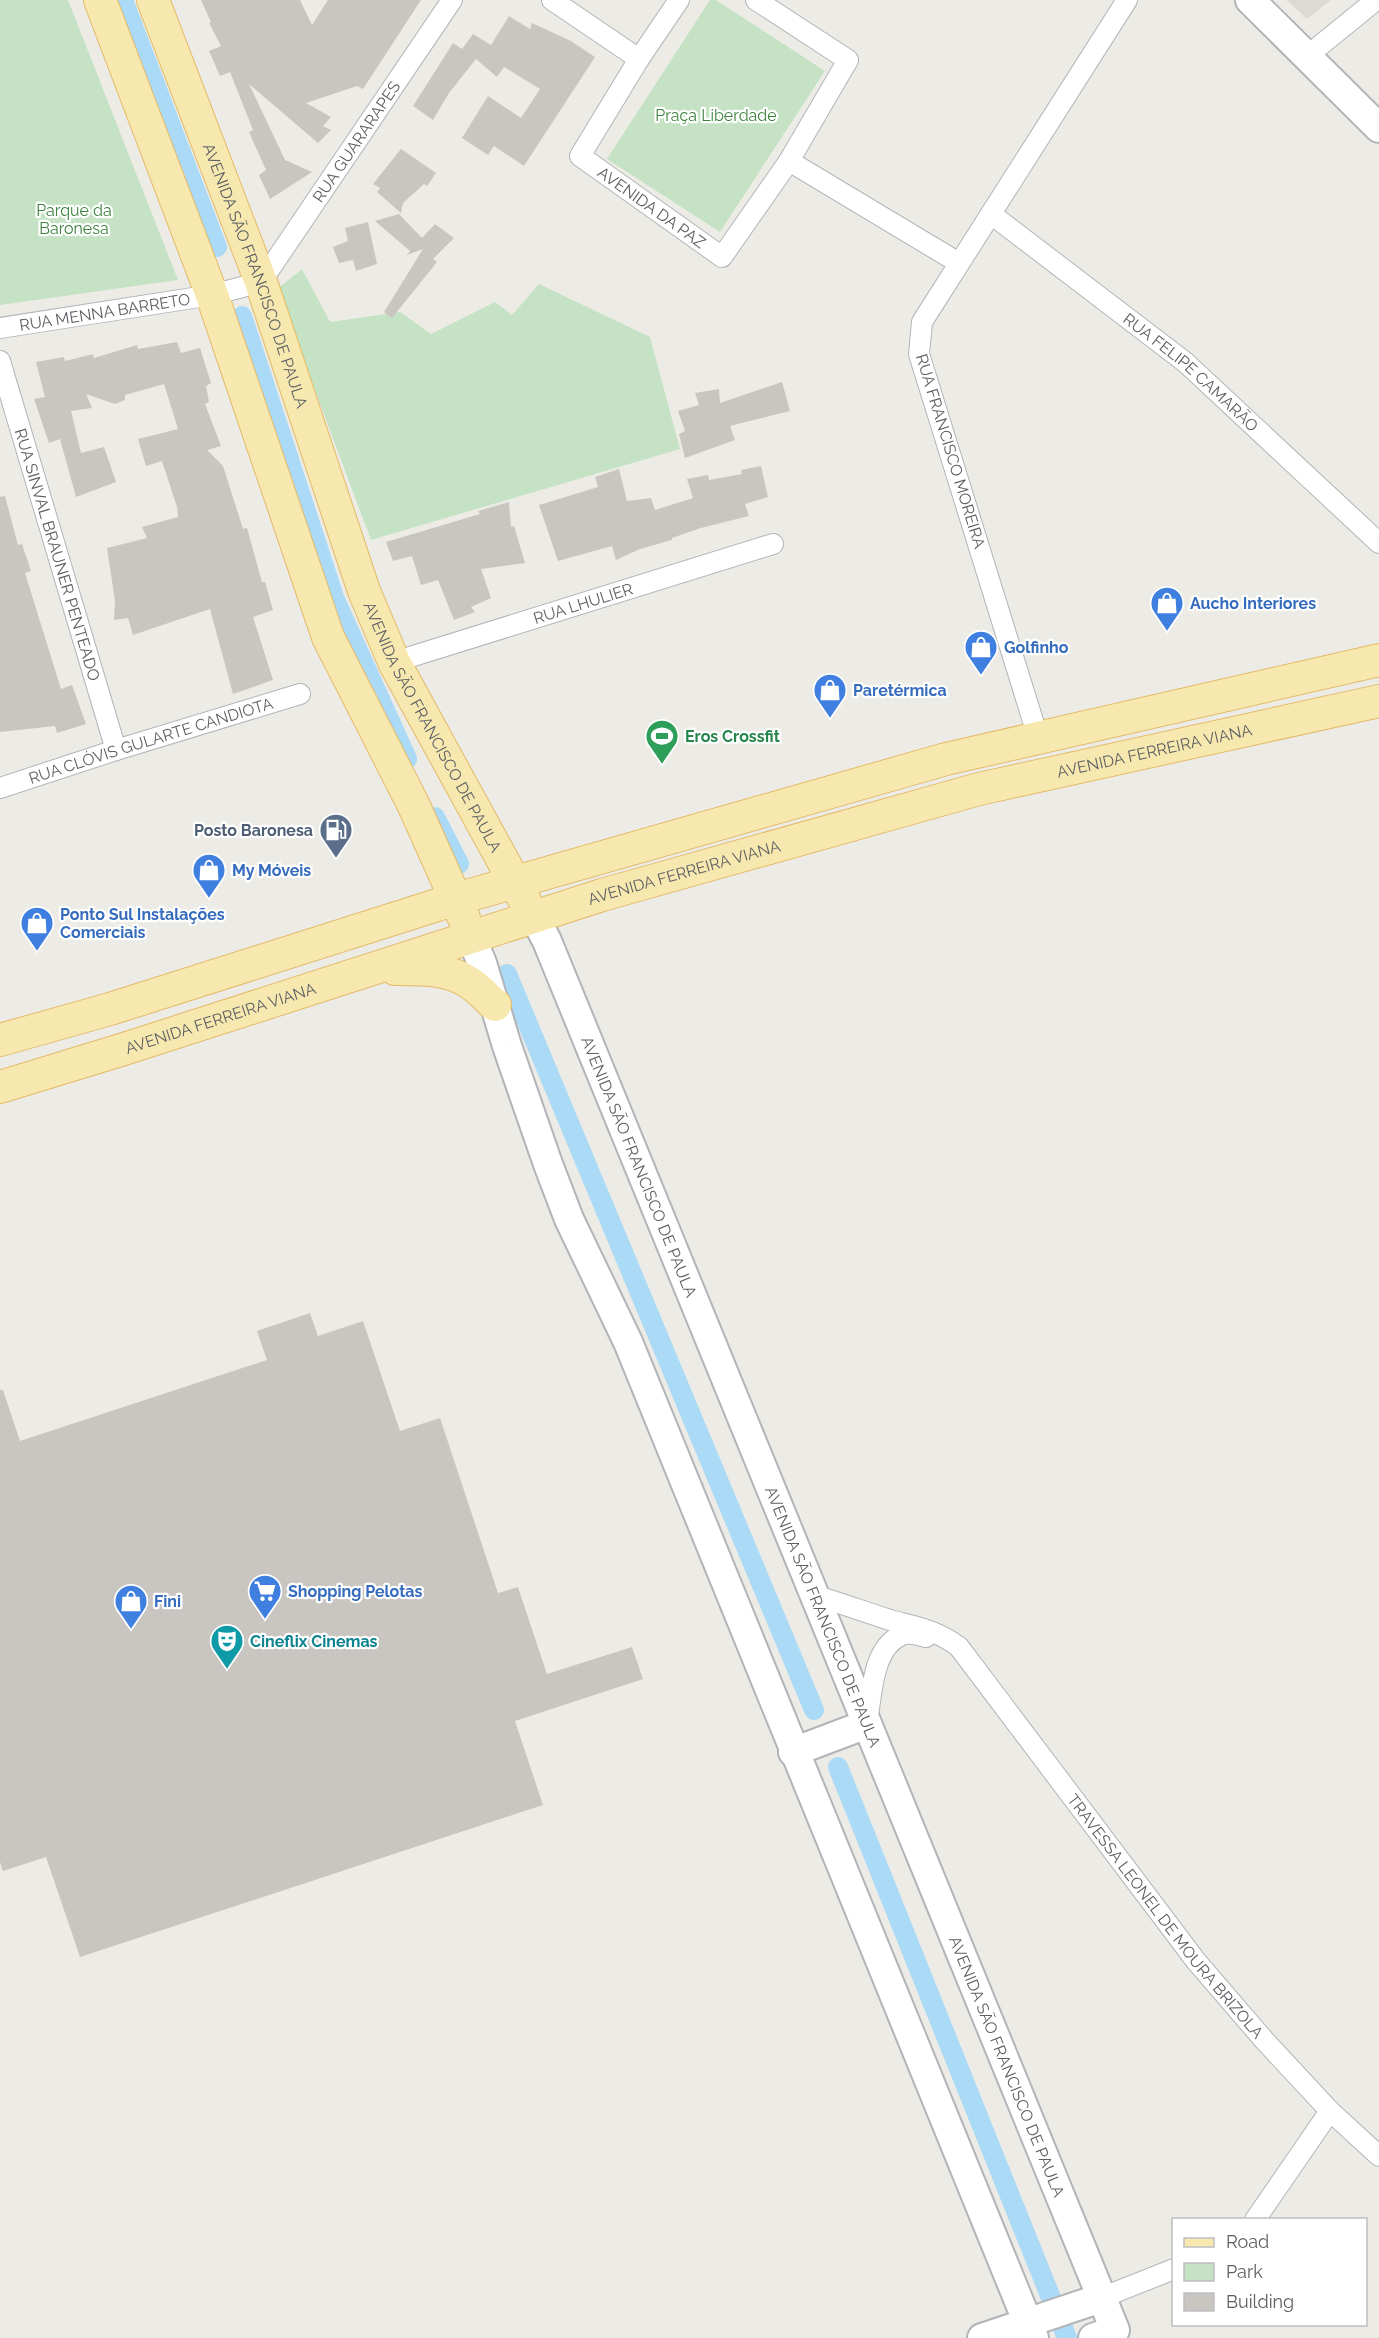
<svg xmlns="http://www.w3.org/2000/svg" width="1379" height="2338" font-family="Raleway,sans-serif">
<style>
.education{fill:#dddad3}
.green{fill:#c5e3c4}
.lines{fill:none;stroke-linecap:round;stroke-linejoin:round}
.canal{stroke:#abdaf7;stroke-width:20}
.building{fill:#c9c6c2}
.street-casing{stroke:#b2b5b8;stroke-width:22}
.secondary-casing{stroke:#b1b4b8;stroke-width:32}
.primary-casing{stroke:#e4ba67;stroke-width:34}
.street{stroke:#fff;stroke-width:20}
.secondary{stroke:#fff;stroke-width:28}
.primary{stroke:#f7e8b0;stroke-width:32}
.labels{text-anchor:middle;stroke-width:4.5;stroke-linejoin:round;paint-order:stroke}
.park-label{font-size:16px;fill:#3e823e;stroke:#fff}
.street-label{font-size:16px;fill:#5d6064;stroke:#fff}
.shop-label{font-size:16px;font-weight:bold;fill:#366cbe;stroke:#fff;text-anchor:start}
.leisure-label{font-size:16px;font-weight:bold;fill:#27864d;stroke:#fff;text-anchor:start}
.service-label{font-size:16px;font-weight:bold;fill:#4e5e75;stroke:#fff;text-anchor:end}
.culture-label{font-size:16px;font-weight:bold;fill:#0d838f;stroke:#fff;text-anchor:start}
</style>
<rect width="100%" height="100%" fill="#edebe5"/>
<path class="education" d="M1287 0H1331L1307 19Z"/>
<path class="green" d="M0 0H68L178 280 0 305Z
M710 0H716L825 71 720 232 607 159Z
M302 269 330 322 400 312 431 334 495 302 512 315 539 284 650 337 680 449 371 540 277 289Z"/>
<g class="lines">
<path class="canal" d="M123 0 217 247
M242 316 335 600 407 759
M435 817 459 864
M507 974 814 1710
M838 1767 1067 2338"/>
</g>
<path class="building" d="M201 0H300L312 25 328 0H421L363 89 357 86 306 103 331 117 323 126 331 130 318 143 249 84 285 160 312 172 270 199 259 175 266 170 249 132 253 130 230 72 220 76 209 51 221 46 209 23 211 22Z
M509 16 530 29 532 23 571 41 595 57 524 166 494 146 488 155 462 138 488 96 521 118 540 89 504 67 497 77 476 59 449 93 433 120 413 106 453 43 462 49 473 34 491 45Z
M401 149 436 173 427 186 424 184 403 203 401 213 377 192 380 188 373 184Z
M399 214 422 238 435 224 454 238 433 259 437 262 392 318 384 312 423 249 407 255 410 251 375 221Z
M368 222 377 264 356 271 353 260 339 263 333 247 348 241 345 228Z
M177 342 181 353 200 348 211 383 206 386 209 402 205 404 221 446 207 450 223 466 243 529 247 528 262 582H265L273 610 253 617 273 680 233 694 210 609 133 635 128 618 114 620 115 601 107 548 147 538 142 527 178 517 177 507 162 461 146 466 138 439 178 429 164 384 125 395V400L115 404 86 394 92 408 71 411 81 453 104 447 116 482 76 497 60 439 49 443 34 399 45 397 36 362 64 357 65 361 93 354 94 358 137 345 138 349Z
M782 382 790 411 730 426 735 440 685 458 679 434 685 431 678 411 699 405 695 393 719 389 720 403Z
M761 466 768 497 745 504 749 516 701 528 672 538V540L640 549 616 560 612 546 558 561 539 505 598 487 595 477 619 469 627 501 651 498 655 510 693 498 687 479 708 475 709 480 742 474 741 470Z
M5 496 18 545 22 544 31 571 25 573 61 689 72 685 86 724 57 733 55 726 0 732V497Z
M509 502 511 527 514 526 525 563 481 569 491 598 471 607 475 612 454 620 438 580 421 585 412 556 393 561 386 542 480 514 478 511Z
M310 1313 318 1336 363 1321 400 1431 440 1418 498 1593 518 1587 547 1674 632 1647 643 1679 515 1721 543 1805 80 1957 46 1857 3 1871 0 1862V1390H3L20 1441 267 1360 257 1331Z"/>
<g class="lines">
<g class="street-casing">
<g id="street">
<path d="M552 0 639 59"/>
<path id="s1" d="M679 0 639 59 580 156 722 257 789 161 848 60 756 0"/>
<path d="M1306 57 1376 0"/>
<path d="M789 161 959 263"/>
<path id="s2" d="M991 214 1185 362 1379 543"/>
<path id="s3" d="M0 328 212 295 261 282 452 0"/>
<path id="s4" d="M0 361 116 750"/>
<path id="s5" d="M394 662 773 544"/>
<path d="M1038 737 919 354 922 322 1127 0"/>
<path id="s6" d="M0 788 116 750 300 694"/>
<path id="s7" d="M814 1595C840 1603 865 1612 890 1620 916 1627 937 1630 959 1647L1196 1961 1264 2040 1330 2111 1379 2156"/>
<path d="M867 1721C872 1695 872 1647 902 1635 909 1632 918 1635 926 1637"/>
<path d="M1255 2220 1330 2111"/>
<path d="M1101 2298 1174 2269"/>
</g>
</g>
<g class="secondary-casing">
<g id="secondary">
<path d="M1250 0 1379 128"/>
<path id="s8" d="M534 916 547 941 1115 2330 1093 2338"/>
<path d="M471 937 482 963 507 1046 548 1164 569 1219 628 1342 1034 2338"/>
<path d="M793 1752 867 1724"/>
<path d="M982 2338 1101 2298"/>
</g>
</g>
<g class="primary-casing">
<g id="primary">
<path d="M100 0 212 295 328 637 414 806 464 918"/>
<path id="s9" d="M153 0 261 282 364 591 394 662 525 901"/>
<path d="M395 969C419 969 448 968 470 983 479 989 487 998 495 1005"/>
<path d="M0 1040 110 1009 456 899 946 759 1379 660"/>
<path id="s10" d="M0 1087 124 1049 602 895 979 789 1379 701"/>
</g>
</g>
<use href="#street" class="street"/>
<use href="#secondary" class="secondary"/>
<use href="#primary" class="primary"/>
</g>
<defs>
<g id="shop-pin" transform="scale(1.725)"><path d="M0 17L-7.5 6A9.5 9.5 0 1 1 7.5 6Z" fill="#3f7fe0" stroke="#fff"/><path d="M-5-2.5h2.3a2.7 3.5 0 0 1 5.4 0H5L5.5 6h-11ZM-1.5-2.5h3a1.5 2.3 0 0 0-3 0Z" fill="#fff"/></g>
<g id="stadium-pin" transform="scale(1.725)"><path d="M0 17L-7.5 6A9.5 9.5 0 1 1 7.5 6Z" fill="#2e9e5b" stroke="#fff"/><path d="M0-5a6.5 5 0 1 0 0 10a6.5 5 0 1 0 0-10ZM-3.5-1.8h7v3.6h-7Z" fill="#fff"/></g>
<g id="fuel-pin" transform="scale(1.725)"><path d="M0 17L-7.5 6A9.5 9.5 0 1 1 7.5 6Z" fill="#5c6f8a" stroke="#fff"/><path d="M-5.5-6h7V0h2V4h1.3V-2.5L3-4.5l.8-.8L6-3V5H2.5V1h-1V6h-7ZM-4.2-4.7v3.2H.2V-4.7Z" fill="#fff"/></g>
<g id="supermarket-pin" transform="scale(1.725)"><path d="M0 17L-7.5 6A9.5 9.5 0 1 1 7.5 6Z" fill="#3f7fe0" stroke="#fff"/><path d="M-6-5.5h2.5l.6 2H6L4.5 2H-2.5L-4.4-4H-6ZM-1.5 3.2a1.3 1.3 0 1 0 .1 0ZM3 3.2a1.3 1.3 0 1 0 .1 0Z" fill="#fff"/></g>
<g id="theatre-pin" transform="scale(1.725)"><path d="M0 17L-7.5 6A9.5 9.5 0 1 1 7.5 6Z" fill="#0f9aa8" stroke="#fff"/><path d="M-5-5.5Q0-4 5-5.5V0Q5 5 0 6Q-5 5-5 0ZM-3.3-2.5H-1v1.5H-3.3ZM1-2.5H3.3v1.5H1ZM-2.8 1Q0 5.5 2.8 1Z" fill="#fff"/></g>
</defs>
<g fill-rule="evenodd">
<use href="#shop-pin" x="1167" y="603"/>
<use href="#shop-pin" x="981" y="647"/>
<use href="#shop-pin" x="830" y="690"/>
<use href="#stadium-pin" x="662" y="736"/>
<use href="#fuel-pin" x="336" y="830"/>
<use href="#shop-pin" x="209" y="870"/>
<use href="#shop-pin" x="37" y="923"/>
<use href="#supermarket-pin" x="265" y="1591"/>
<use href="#shop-pin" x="131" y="1601"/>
<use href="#theatre-pin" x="227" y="1641"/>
</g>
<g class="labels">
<g class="park-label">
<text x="716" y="121">Praça Liberdade</text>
<text x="74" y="216">Parque da<tspan x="74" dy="18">Baronesa</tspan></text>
</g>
<g class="street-label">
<text dy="6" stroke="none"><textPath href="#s3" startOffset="435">RUA GUARARAPES</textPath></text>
<text dy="6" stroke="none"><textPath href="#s1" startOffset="273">AVENIDA DA PAZ</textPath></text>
<text dy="6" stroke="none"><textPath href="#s9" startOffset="294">AVENIDA SÃO FRANCISCO DE PAULA</textPath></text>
<text dy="6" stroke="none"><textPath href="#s3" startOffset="106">RUA MENNA BARRETO</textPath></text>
<text dy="6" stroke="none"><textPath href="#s2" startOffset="255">RUA FELIPE CAMARÃO</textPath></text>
<text transform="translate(951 451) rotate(73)" y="6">RUA FRANCISCO MOREIRA</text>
<text dy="6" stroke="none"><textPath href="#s4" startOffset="202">RUA SINVAL BRAUNER PENTEADO</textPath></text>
<text dy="6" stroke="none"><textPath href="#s5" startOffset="198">RUA LHULIER</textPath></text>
<text dy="6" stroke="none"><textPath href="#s9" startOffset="780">AVENIDA SÃO FRANCISCO DE PAULA</textPath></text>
<text dy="6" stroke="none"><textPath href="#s6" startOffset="158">RUA CLÓVIS GULARTE CANDIOTA</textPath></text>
<text dy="6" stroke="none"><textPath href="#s10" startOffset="1203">AVENIDA FERREIRA VIANA</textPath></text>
<text dy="6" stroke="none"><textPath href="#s10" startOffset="717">AVENIDA FERREIRA VIANA</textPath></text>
<text dy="6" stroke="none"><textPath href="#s10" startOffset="231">AVENIDA FERREIRA VIANA</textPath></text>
<text dy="6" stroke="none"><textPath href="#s8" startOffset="272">AVENIDA SÃO FRANCISCO DE PAULA</textPath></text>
<text dy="6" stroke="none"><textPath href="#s8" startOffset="758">AVENIDA SÃO FRANCISCO DE PAULA</textPath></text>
<text dy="6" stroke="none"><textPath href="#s7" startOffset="494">TRAVESSA LEONEL DE MOURA BRIZOLA</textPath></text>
<text dy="6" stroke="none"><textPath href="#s8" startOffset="1244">AVENIDA SÃO FRANCISCO DE PAULA</textPath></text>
</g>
<g class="shop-label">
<text x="1190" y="609">Aucho Interiores</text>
<text x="1004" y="653">Golfinho</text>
<text x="853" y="696">Paretérmica</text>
<text x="232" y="876">My Móveis</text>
<text x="60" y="920">Ponto Sul Instalações<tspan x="60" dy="18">Comerciais</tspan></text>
<text x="288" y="1597">Shopping Pelotas</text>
<text x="154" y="1607">Fini</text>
</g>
<g class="leisure-label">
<text x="685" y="742">Eros Crossfit</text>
</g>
<g class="service-label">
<text x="313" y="836">Posto Baronesa</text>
</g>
<g class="culture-label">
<text x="250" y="1647">Cineflix Cinemas</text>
</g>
</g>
<rect x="1172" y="2218" width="195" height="108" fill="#ffffff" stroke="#bebfc1" stroke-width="1.5"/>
<rect x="1184" y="2238" width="30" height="9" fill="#f7e8b0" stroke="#bebfc1" stroke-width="1.5"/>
<text x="1226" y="2248" font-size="18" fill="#5d6064">Road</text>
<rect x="1184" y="2263" width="30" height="18" fill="#c5e3c4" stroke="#bebfc1" stroke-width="1.5"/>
<text x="1226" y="2278" font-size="18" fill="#5d6064">Park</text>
<rect x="1184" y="2293" width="30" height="18" fill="#c9c6c2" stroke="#bebfc1" stroke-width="1.5"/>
<text x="1226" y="2308" font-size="18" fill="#5d6064">Building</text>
</svg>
